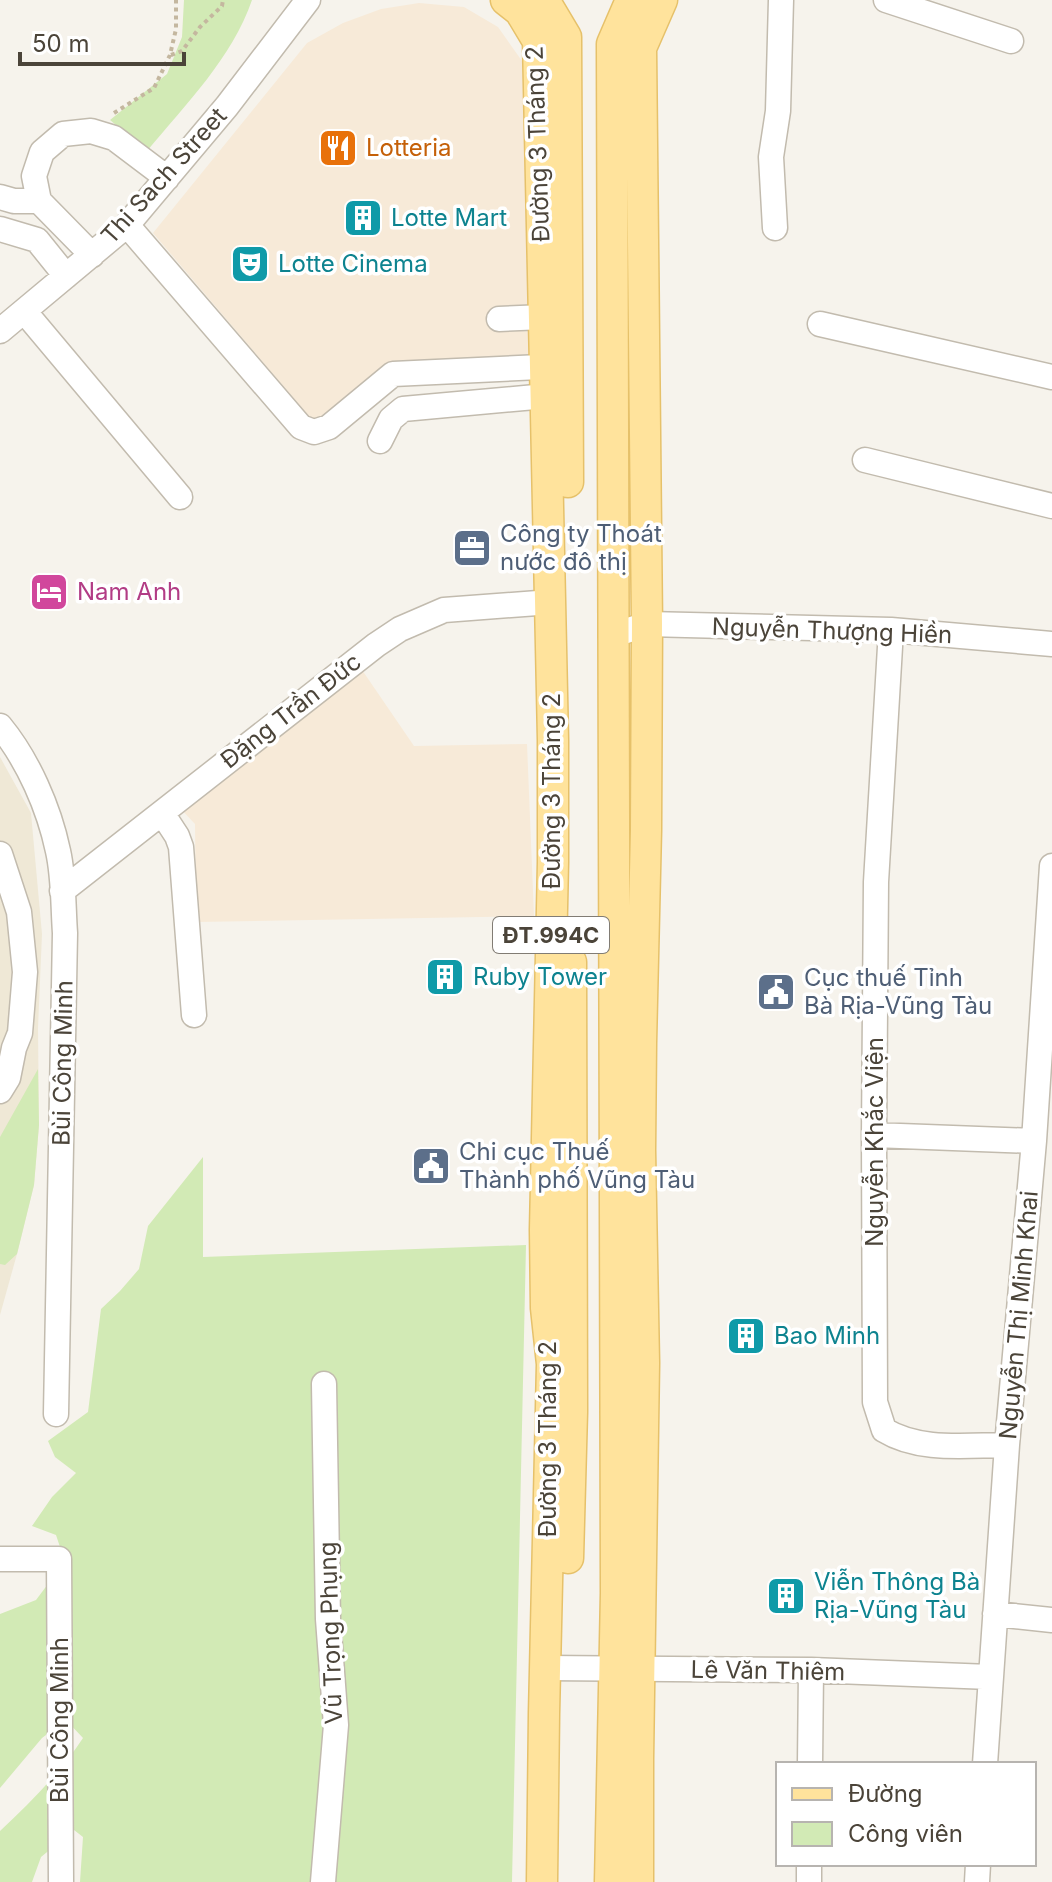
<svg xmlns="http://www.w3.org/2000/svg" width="1052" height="1882" font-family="Inter,sans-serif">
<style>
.commercial{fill:#f7ead8}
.education{fill:#efe8d6}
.green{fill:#d2eab5}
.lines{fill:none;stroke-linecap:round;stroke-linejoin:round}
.minor-casing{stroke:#c2bbae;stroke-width:27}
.major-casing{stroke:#e6c16a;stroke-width:33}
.path{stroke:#c4b79f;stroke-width:4;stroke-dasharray:4 4;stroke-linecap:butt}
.minor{stroke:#fff;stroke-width:24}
.major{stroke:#ffe39c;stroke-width:30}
.labels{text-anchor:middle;stroke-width:7;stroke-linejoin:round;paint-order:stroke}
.shield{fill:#fff;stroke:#817c74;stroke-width:2}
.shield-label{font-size:22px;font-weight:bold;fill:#4b4439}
.street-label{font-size:24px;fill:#4b4439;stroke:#fff}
.food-label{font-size:24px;fill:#c56008;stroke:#fff;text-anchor:start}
.culture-label{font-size:24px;fill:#0d838f;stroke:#fff;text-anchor:start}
.service-label{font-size:24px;fill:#4e5e75;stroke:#fff;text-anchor:start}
.hotel-label{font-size:24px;fill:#b23c85;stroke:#fff;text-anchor:start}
</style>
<rect width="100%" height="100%" fill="#f6f3ec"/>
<path class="commercial" d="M419 3 464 7 498 27 522 61 530 88 537 362 391 368 319 428 153 233 307 43 343 23 381 9Z
M360 667 414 746 527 744 534 916 196 922 195 824 179 807Z"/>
<path class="education" d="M0 757 31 813 42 934 38 1028 39 1125 34 1185 17 1254 0 1315Z"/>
<path class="green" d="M184 0H252C232 58 186 104 147 151L110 120 167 74 182 37Z
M38 1069 39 1125 34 1185 17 1254 5 1265 0 1264V1137Z
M203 1157V1257L526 1245 512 1882H80L83 1837 74 1830 41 1857 32 1882H0V1831C30 1803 60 1773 83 1738L66 1720 42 1738 0 1788V1614L36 1600 51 1580 62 1553 56 1535 32 1526 52 1497 76 1473 55 1457 48 1441 88 1412 101 1309 120 1291 139 1269 148 1226Z"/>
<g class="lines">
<g class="minor-casing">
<path id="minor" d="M886 0 1011 41
M0 197 14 201H39L92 255
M39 201 34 176 42 152 63 134 91 131 114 138 167 178
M127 225 301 427 314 432 329 427 393 374 561 366
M775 228 771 157 778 111 781 0
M0 229 37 240 66 276
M24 311 180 497
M499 319 544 317
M820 324 1052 377
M0 331 127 225 227 106 308 0
M380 441 391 419 403 409 546 396
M865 460 1052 506
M891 630 876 882 874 1135 875 1402 884 1430C920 1452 967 1445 1007 1445
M614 635 647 624 891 630 1052 644
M0 726C28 760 49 808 58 851 64 877 63 906 65 933L56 1414
M162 813 177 836 181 847 194 1015
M0 854 19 912 25 972 20 1033 14 1048 8 1078 0 1091
M62 891 376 645 400 629 444 610 551 602
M874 1135 1034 1141
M0 1559H59L61 1882
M995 1614 1052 1620
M545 1668 811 1670 990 1677
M810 1764 811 1670
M985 1764 1007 1445 1034 1141 1052 866
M323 1882 336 1725 328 1619 324 1384
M809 1882V1864
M977 1882 978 1864"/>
</g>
<g class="major-casing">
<path id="major" d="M506 0 520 11 538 41 553 740V862L545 1230 546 1308 552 1364 544 1714 542 1882
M540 0 547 5 566 37 568 482
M568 1558 572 1412 571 962
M610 1882 616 1593 612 44 631 0
M638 1882V1759L644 1363 640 1150 641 1043 646 830 647 624 641 48 662 0"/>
</g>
<path class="path" d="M171 55 182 51 200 27 222 6 223 0
M114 113 154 88 170 55 176 29V0"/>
<use href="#minor" class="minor"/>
<use href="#major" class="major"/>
</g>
<defs>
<g id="restaurant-square" transform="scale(2)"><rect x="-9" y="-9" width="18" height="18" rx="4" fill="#e8710a" stroke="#fff"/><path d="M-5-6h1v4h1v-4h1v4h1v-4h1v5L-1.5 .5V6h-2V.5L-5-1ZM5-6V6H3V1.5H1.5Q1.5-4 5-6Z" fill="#fff"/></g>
<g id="building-square" transform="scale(2)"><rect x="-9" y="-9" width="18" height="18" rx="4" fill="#0f9aa8" stroke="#fff"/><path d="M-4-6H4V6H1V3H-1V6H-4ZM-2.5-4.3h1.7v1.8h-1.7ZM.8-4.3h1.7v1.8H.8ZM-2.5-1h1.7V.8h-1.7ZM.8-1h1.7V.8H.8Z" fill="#fff"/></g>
<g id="theatre-square" transform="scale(2)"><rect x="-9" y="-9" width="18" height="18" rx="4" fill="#0f9aa8" stroke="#fff"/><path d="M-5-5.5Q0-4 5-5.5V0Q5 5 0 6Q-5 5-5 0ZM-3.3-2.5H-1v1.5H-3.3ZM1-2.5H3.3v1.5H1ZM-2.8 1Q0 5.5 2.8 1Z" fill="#fff"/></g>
<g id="office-square" transform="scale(2)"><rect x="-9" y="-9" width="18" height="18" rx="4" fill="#5c6f8a" stroke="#fff"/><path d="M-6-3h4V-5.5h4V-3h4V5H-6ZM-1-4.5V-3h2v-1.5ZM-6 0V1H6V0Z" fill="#fff"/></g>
<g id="hotel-square" transform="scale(2)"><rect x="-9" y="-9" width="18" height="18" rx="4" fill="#d1479c" stroke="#fff"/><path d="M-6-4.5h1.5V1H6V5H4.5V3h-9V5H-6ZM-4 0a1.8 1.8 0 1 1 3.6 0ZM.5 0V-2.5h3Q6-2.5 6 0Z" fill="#fff"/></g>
<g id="civic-square" transform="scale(2)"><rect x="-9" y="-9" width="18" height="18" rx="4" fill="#5c6f8a" stroke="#fff"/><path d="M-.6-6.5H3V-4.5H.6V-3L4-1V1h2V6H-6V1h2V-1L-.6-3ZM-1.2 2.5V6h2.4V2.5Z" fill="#fff"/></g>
</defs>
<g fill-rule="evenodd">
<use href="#restaurant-square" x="338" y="148"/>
<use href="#building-square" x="363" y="218"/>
<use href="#theatre-square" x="250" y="264"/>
<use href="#office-square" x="472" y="548"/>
<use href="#hotel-square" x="49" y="592"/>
<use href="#building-square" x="445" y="977"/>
<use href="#civic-square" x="776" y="992"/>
<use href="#civic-square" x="431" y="1166"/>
<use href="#building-square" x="746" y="1336"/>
<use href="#building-square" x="786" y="1596"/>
</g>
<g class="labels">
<rect class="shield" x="493" y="917" width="116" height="36" rx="6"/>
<g class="shield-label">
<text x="551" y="943">ĐT.994C</text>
</g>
<g class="street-label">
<text transform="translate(538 144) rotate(-92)" y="8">Đường 3 Tháng 2</text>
<text transform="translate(164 176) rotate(-48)" y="8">Thi Sach Street</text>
<text transform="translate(832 631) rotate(2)" y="8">Nguyễn Thượng Hiền</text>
<text transform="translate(291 711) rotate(-38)" y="8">Đặng Trần Đức</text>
<text transform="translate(552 791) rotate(-90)" y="8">Đường 3 Tháng 2</text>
<text transform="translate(63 1063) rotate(-89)" y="8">Bùi Công Minh</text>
<text transform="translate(875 1142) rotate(-90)" y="8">Nguyễn Khắc Viện</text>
<text transform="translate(1019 1315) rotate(-85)" y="8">Nguyễn Thị Minh Khai</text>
<text transform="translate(548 1439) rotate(-90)" y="8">Đường 3 Tháng 2</text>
<text transform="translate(331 1633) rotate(-92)" y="8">Vũ Trọng Phụng</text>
<text transform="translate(768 1671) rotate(1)" y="8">Lê Văn Thiêm</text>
<text transform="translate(60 1720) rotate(-90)" y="8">Bùi Công Minh</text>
</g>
<g class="food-label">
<text x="366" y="156">Lotteria</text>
</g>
<g class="culture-label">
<text x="391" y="226">Lotte Mart</text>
<text x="278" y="272">Lotte Cinema</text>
<text x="473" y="985">Ruby Tower</text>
<text x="774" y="1344">Bao Minh</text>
<text x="814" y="1590">Viễn Thông Bà<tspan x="814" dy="28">Rịa-Vũng Tàu</tspan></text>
</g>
<g class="service-label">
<text x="500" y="542">Công ty Thoát<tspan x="500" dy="28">nước đô thị</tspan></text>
<text x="804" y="986">Cục thuế Tỉnh<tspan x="804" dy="28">Bà Rịa-Vũng Tàu</tspan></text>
<text x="459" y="1160">Chi cục Thuế<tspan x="459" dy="28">Thành phố Vũng Tàu</tspan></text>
</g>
<g class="hotel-label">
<text x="77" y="600">Nam Anh</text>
</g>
</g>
<rect x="776" y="1762" width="260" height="104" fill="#ffffff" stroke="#b7b4b0" stroke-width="2"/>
<rect x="792" y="1788" width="40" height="12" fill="#ffe39c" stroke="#b7b4b0" stroke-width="2"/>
<text x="848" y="1802" font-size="24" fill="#4b4439">Đường</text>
<rect x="792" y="1822" width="40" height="24" fill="#d2eab5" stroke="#b7b4b0" stroke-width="2"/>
<text x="848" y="1842" font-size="24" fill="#4b4439">Công viên</text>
<path d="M20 52v12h164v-12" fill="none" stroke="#4b4439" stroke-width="4"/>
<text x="32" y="52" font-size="24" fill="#4b4439" stroke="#ffffff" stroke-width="6" paint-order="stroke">50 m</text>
</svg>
